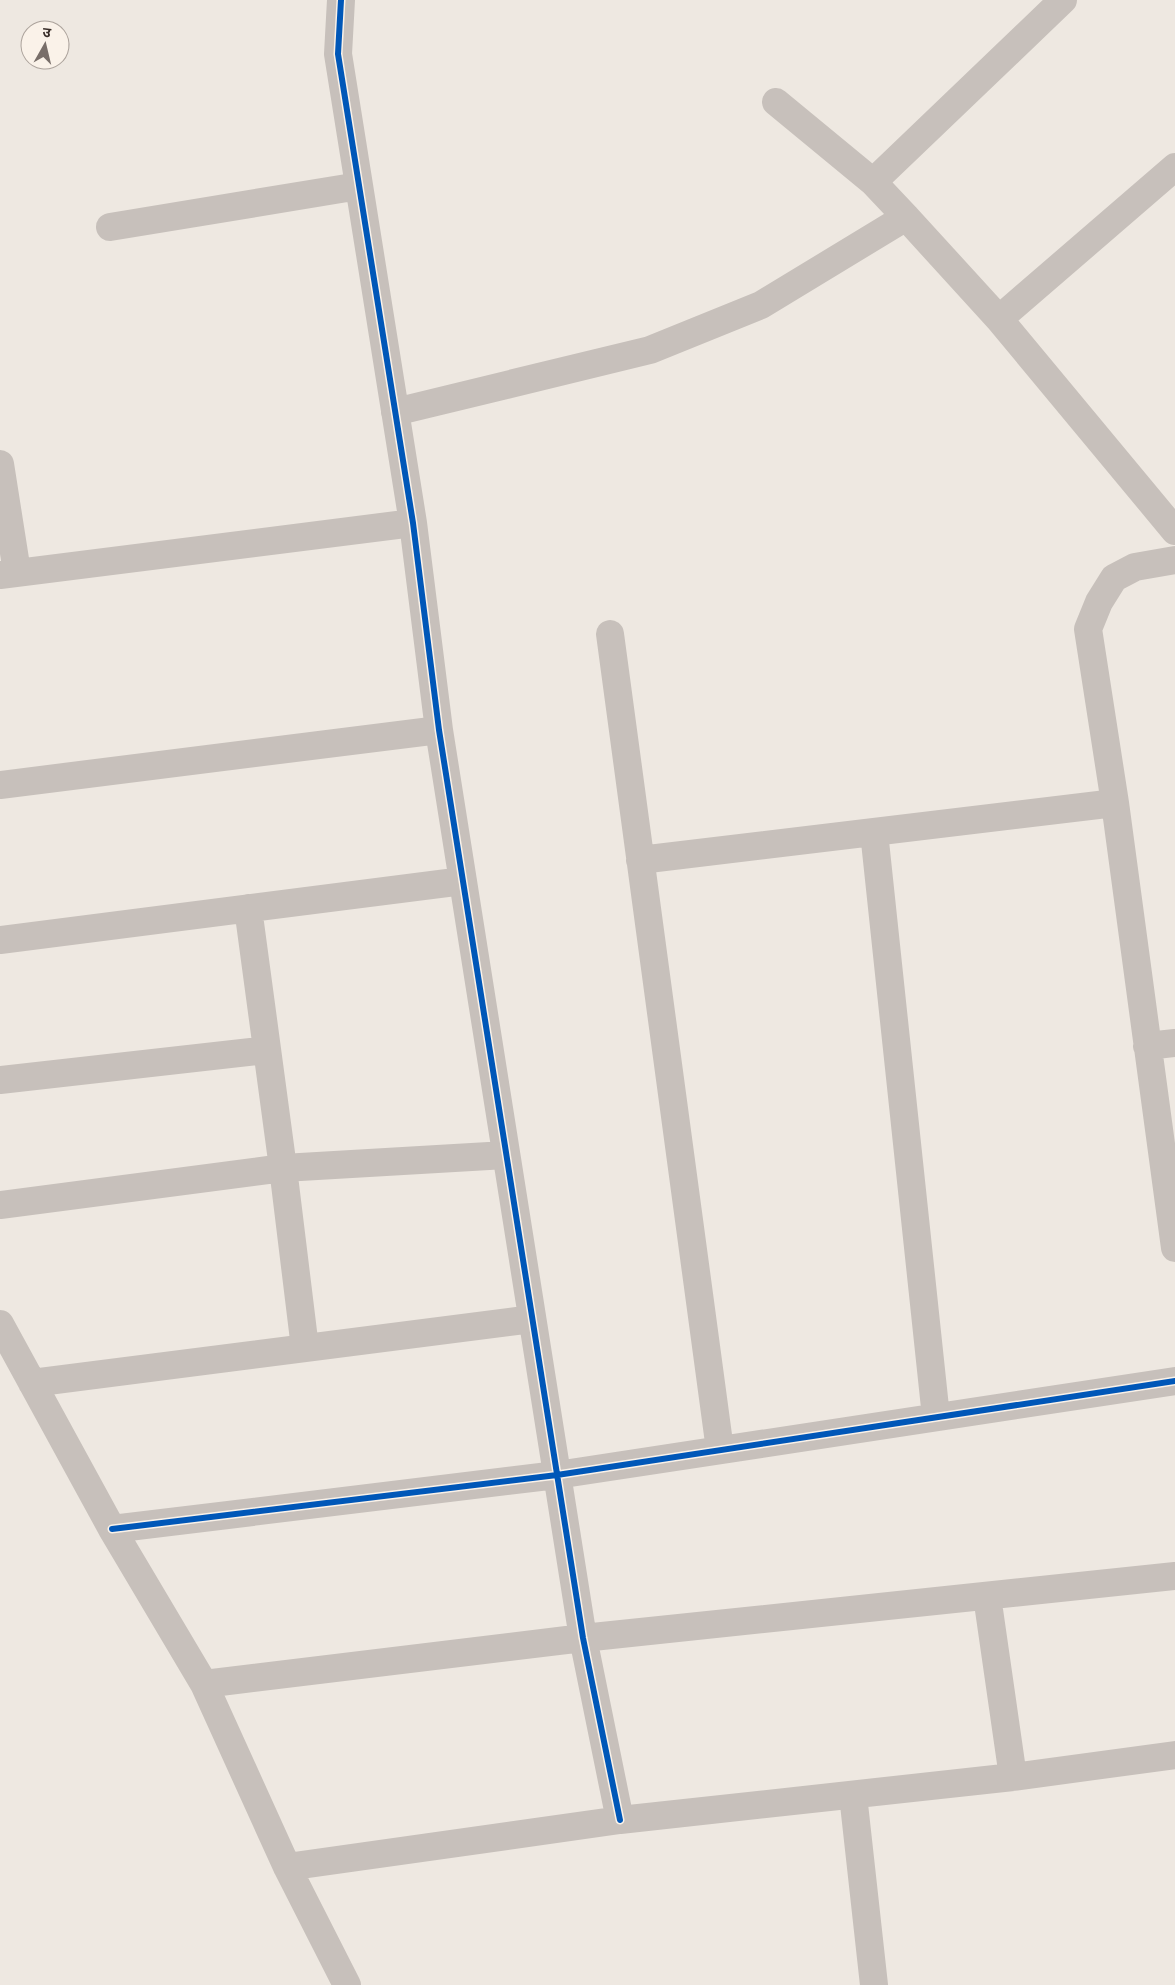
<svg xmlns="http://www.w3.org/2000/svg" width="1175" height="1985" font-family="Commissioner,'Noto Sans Devanagari',sans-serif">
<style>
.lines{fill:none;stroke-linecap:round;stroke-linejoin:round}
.street{stroke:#c7c0bb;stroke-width:28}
.cycleway-casing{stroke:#faf2e9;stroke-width:9}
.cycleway{stroke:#0057b8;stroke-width:6}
</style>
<rect width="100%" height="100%" fill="#eee8e1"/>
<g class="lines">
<path class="street" d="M341 0 338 54 413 523 439 730 583 1638 620 1820
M776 102 873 182 906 217 999 319 1175 531
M873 182 1063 0
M110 227 359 186
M999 319 1175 167
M395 412 650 350 761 305 906 217
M0 464 17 572
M1175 560 1135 567 1114 578 1099 602 1088 629 1115 803 1175 1248
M0 575 413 523
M610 634 720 1450
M0 785 439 730
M874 832 936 1417
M640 860 1115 803
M248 908 283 1168 305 1348
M0 940 463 881
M1147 1046 1175 1043
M0 1080 267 1050
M0 1205 283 1168 506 1155
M0 1324 112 1529 204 1684 287 1867 347 1985
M32 1383 532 1319
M112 1529 557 1475 1175 1381
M987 1596 1013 1777
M204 1684 583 1638 1175 1576
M853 1795 874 1985
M287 1867 620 1820 1013 1777 1175 1755"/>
<g class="cycleway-casing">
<path id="cycleway" d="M341 0 338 54 413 523 439 730 583 1638 620 1820
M112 1529 557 1475 1175 1381"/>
</g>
<use href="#cycleway" class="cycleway"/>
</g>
<g transform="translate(45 45) rotate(8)"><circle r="24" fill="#faf2e9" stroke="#aca39c"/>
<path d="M0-4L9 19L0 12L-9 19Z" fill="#786e69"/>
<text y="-8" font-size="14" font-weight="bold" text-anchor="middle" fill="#382d28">उ</text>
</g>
</svg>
